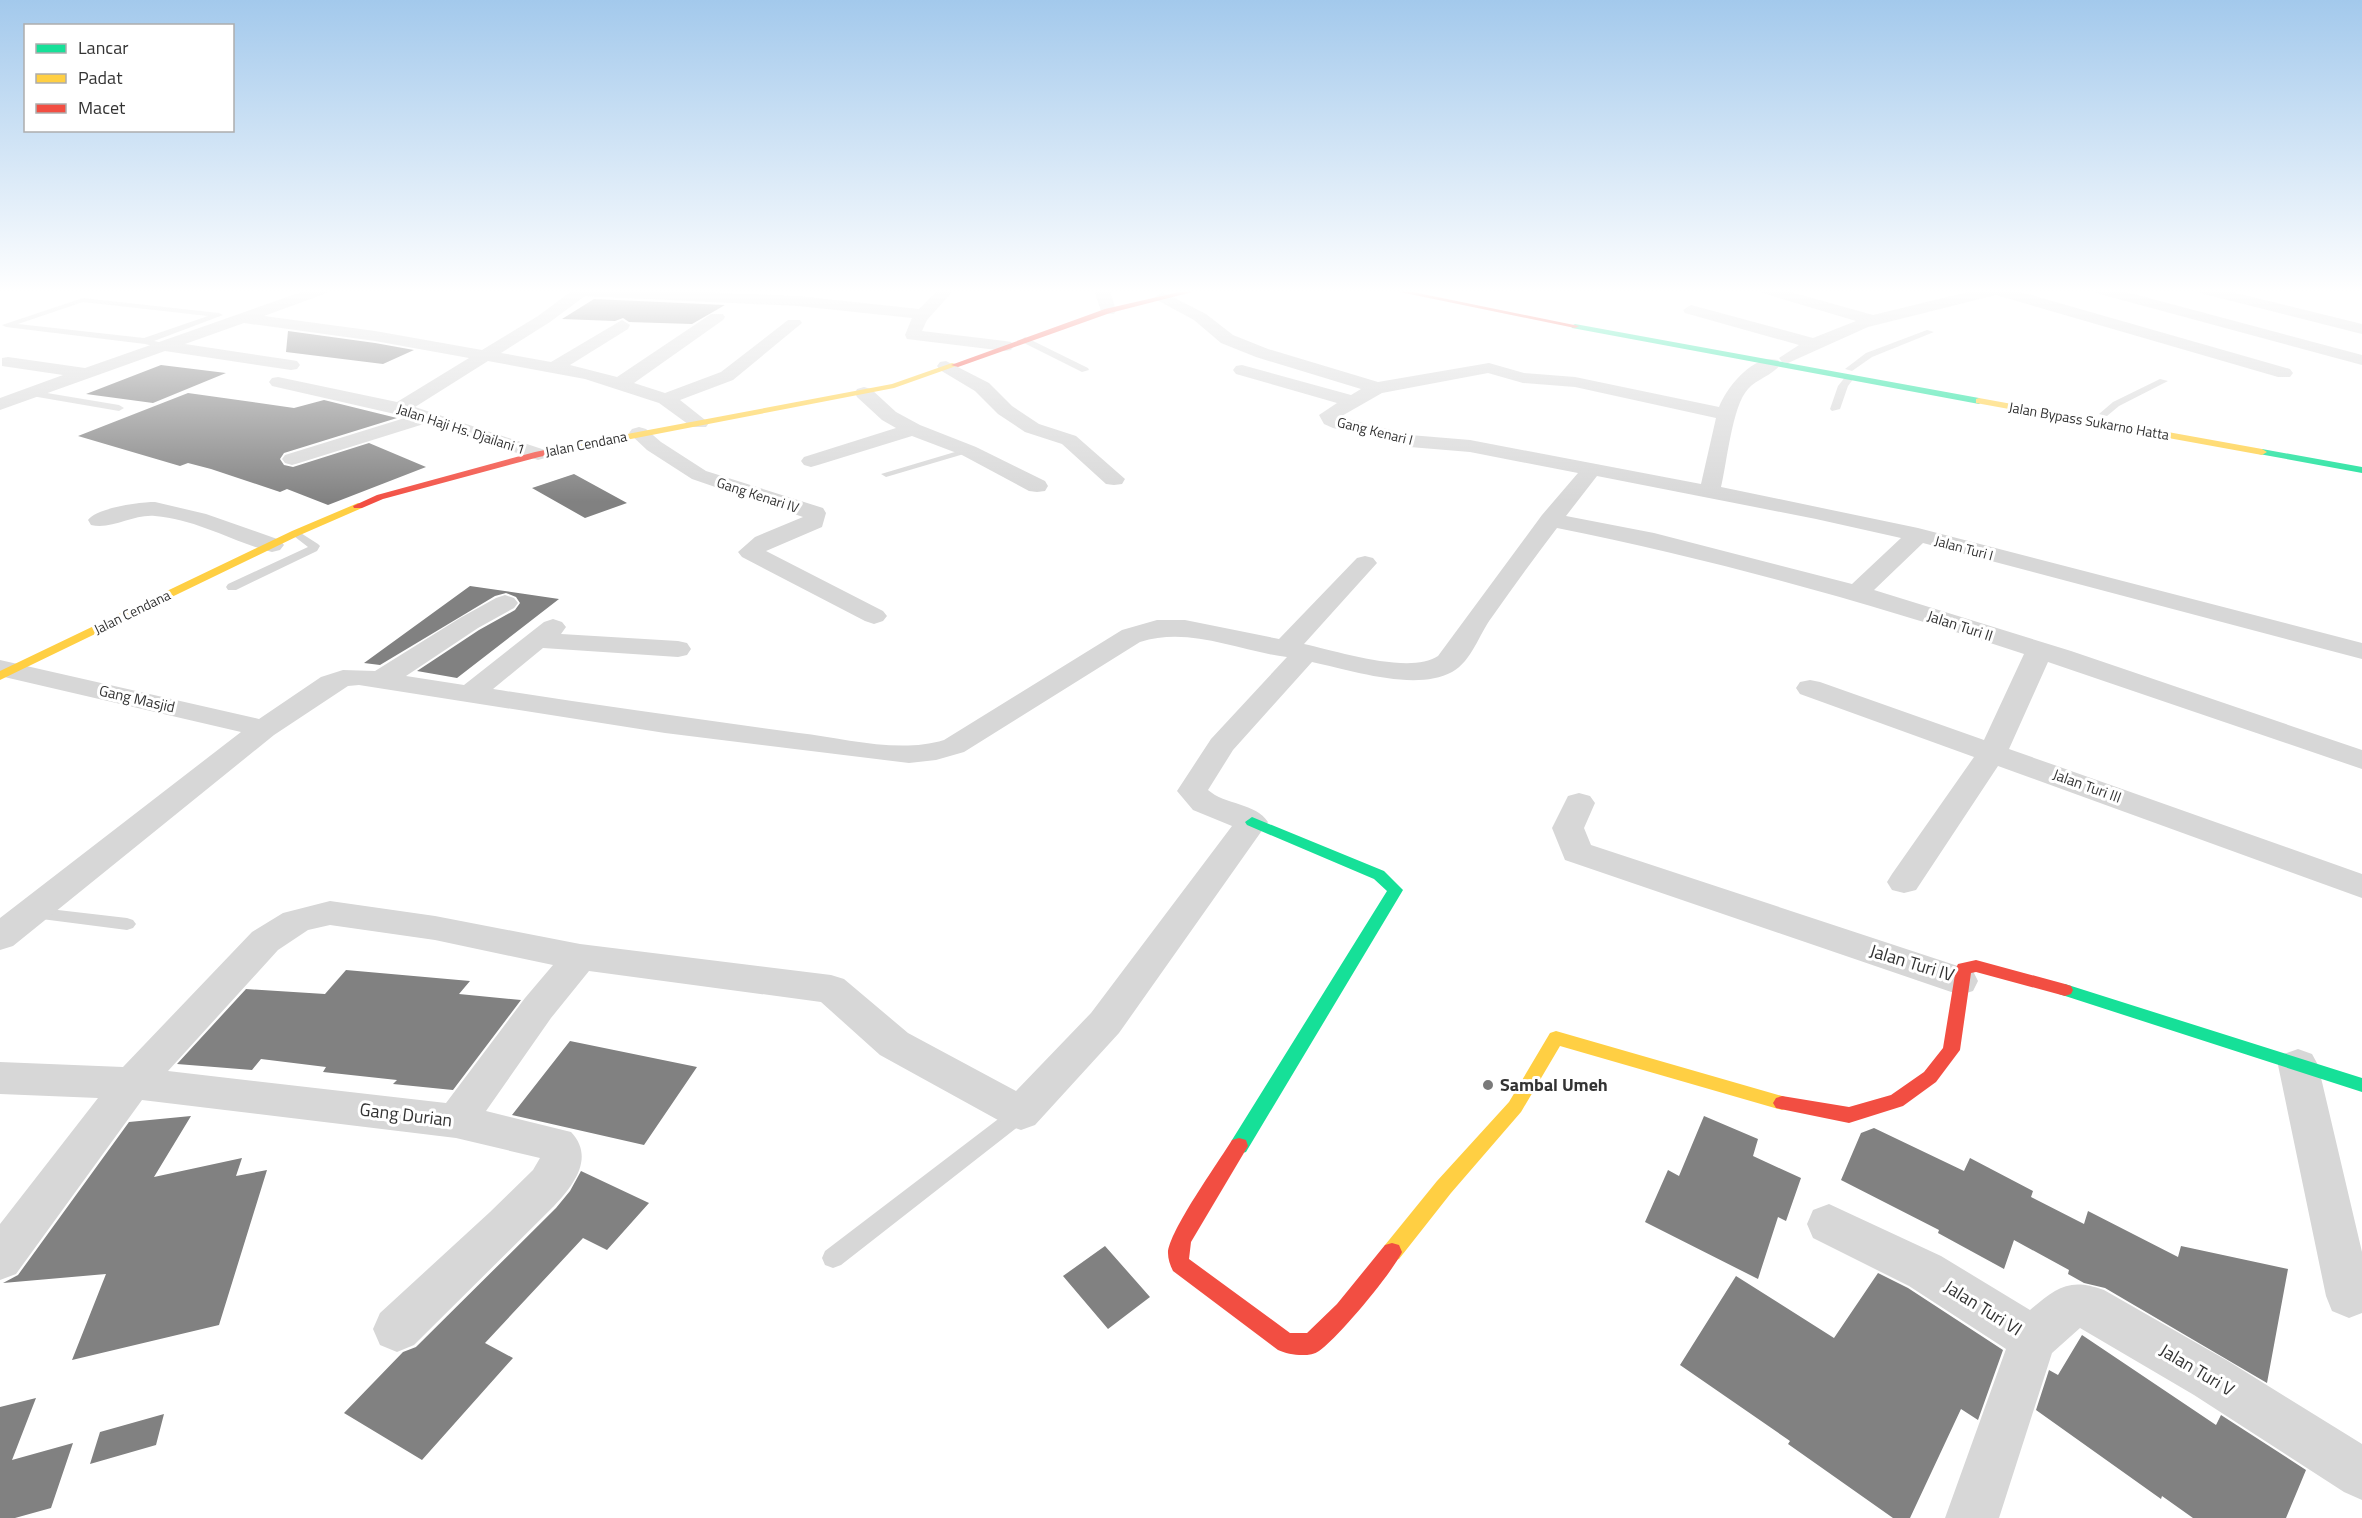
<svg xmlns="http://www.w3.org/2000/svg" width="2362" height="1518" font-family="'Titillium Web',sans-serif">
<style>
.building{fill:#818181}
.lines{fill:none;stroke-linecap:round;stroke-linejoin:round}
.lane{fill:#d7d7d7;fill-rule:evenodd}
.street{fill:#d7d7d7;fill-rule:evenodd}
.fast{fill:#16e098;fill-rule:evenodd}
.slow{fill:#ffcf43;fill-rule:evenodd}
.jam{fill:#f24e42;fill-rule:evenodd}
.poi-dot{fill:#7a7a7a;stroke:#fff;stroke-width:2}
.labels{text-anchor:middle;stroke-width:6;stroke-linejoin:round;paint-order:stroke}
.far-street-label{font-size:14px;fill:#333;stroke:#fff}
.street-label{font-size:15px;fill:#333;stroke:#fff}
.near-street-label{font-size:18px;fill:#333;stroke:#fff}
.near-poi-label{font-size:18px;font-weight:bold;fill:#333;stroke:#fff;text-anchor:start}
</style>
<rect width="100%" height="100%" fill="#fff"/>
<path class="building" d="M594 299 725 305 692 324 629 322 623 318 615 321 562 319Z
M288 331 375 343 414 350 383 364 286 352Z
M161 365 226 373 153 403 86 394Z
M188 393 294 408 324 400 397 418 284 453 280 459 284 465 293 467 369 443 426 467 328 505 287 489 280 492 211 469 188 463 180 466 78 436Z
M574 474 627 503 585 518 532 488Z
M470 586 559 599 457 678 417 671 479 630 515 610 520 603 516 597 506 593 495 596 380 665 364 663Z
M346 970 470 981 459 994 521 1000 453 1090 393 1084 397 1080 323 1072 326 1067 261 1059 252 1070 177 1064 246 989 325 994Z
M570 1041 697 1067 644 1145 512 1115Z
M191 1116 154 1177 242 1158 236 1176 267 1170 219 1325 72 1360 106 1274 3 1283 18 1275 129 1122Z
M1704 1116 1758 1139 1753 1156 1801 1178 1786 1221 1778 1217 1758 1279 1645 1222 1668 1170 1679 1176Z
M1874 1128 1964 1171 1970 1158 2033 1191 2031 1197 2084 1224 2088 1211 2178 1257 2181 1246 2288 1269 2267 1383 2105 1288 2084 1283 2068 1274 2069 1270 2014 1240 2004 1269 1938 1233 1939 1230 1841 1180 1861 1133Z
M581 1171 649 1203 607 1250 583 1238 485 1343 513 1358 422 1460 344 1413 403 1352 416 1347 556 1208 570 1191Z
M1105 1246 1150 1297 1108 1329 1063 1276Z
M1878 1273 1908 1288 2003 1350 1978 1420 1961 1409 1910 1518H1893L1788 1444 1790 1441 1680 1365 1736 1276 1834 1338Z
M2082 1335 2216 1425 2221 1415 2306 1470 2286 1518H2193L2162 1496 2161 1499 2036 1410 2049 1370 2058 1375Z
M36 1398 12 1460 73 1443 51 1508 15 1518H0V1407Z
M164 1414 156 1445 90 1464 100 1432Z"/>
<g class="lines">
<path class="lane" d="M83 298 219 313 223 315 154 341 168 344 169 346 165 349 145 344 6 327 2 325ZM83 302 208 316 144 338 18 324Z
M1927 330 1934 332 1872 357 1852 371 1845 369 1866 353Z
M1025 337 1088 368 1089 370 1082 372 1022 342 1021 340Z
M1846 376 1854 378 1848 386 1840 409 1832 411 1830 409 1838 386Z
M2160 379 2168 381 2119 406 2107 416 2099 414 2113 402Z
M29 390 119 405 124 408 119 411 26 395V391Z
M965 449 974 451 886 477 881 474Z
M296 530 318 544 320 546 317 551 236 590H228L226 587 228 584 308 547 290 533Z
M32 907 127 918 133 920 136 924 133 928 127 930 26 917 23 913 26 909Z
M1021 1105 1028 1107 1031 1113 1028 1119 841 1265 833 1268 825 1265 822 1258 825 1251 1014 1107Z"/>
<path class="street" d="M307 290H330L327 293 264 316 375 331 482 350 538 316 573 290H660L798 296 919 309 938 290H954L927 320 922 331 1005 341 1011 342 1014 346 1011 350 1005 351 907 339 905 335 912 318 798 306 585 296 550 322 501 353 551 362 622 320 630 325 628 329 570 365 617 377 711 314H723L725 317 723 320 634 383 665 393 721 372 788 320H800L802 323 733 380 680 400 709 423 706 427H692L659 403 585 379 488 361 415 407 545 450 548 454 545 458 538 460 427 423 299 463 292 465 285 463 282 459 285 455 408 417 272 386 269 382 272 378 278 377 397 402 469 358 375 341 244 323 185 344 291 360 297 361 300 365 297 369 291 370 165 351 0 410V398L63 375 2 366V358L8 357 85 368Z
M1094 290H1110L1116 311 1114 314H1102Z
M1759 290H1784L1873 315 1976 290H2014L2290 369 2293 373 2290 377H2278L1996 295 1868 327 1788 363 1782 362 1779 358 1799 345 1685 313 1683 310 1691 305 1813 338 1856 321 1762 293Z
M2093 290H2119L2362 355V365L2096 293Z
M2197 290H2224L2362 324V334L2200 293Z
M1163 292 1206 314 1233 335 1268 349 1378 382 1489 363 1524 373 1575 377 1719 407C1727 387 1753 354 1778 360L1781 364C1773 375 1757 379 1748 389 1732 406 1727 463 1721 487L1918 528 2362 643V659L1923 543 1874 590 2071 651 2362 750V769L2048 662 2009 749 2362 874V898L1998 766 1916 890 1904 893 1892 890 1887 882 1892 874 1974 757 1800 694 1796 688 1800 682 1810 680 1820 682 1984 740 2024 654C1870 603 1716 560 1557 528 1535 557 1513 587 1492 617 1479 634 1472 661 1452 672 1415 692 1351 670 1312 662L1233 750 1208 790C1225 805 1256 803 1268 822L1119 1033 1035 1125 1021 1130 1007 1125 880 1055 821 1002 589 971 551 1018 486 1111 571 1132C595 1157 574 1185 554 1206L414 1345 397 1352 380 1345 373 1329 380 1313 490 1212 533 1170 540 1158 456 1138 142 1100 16 1274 0 1280V1224L98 1098 0 1094V1062L123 1067 252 932 283 913 330 901 435 916 580 944 831 975 844 979 908 1033 1016 1091 1091 1013 1232 826 1193 810 1177 791 1211 739 1287 657C1238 651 1190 626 1140 642L964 752 936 760 909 763 665 733 359 685 348 686 274 735 13 946 0 950V918L241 732 0 676V660L259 719 321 677 343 670 375 671 460 618 496 598 505 595 514 598 518 603 514 608 478 628 406 676 464 685 544 622 553 619 562 622 566 627 561 634 678 641 687 643 691 649 687 655 678 657 543 648 493 689C595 705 697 719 799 733 844 738 899 754 944 740L1122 630 1157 620H1185L1279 639 1357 558 1365 556 1373 558 1377 563 1304 644C1337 651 1410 675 1438 656L1542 515 1578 473 1470 452 1410 447 1333 428 1324 424 1319 415 1337 403 1236 374 1233 370 1236 366 1242 365 1351 395 1361 389 1256 357 1221 343 1194 320 1157 300 1155 297ZM1488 373 1523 383 1575 387 1716 418 1701 484 1470 440 1410 435 1340 417 1382 393ZM1597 476 1816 519 1901 538 1852 584 1654 533 1566 516ZM330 925 435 940 553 965 525 998 446 1103 168 1071 278 950 308 930Z
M946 361 989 383 1012 406 1039 424 1076 436 1125 479 1122 484 1114 485 1106 484 1062 444 1025 432 998 414 975 391 940 370 937 366 940 362Z
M864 387 871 389 896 412 920 425 976 447 1045 481 1048 486 1045 491 1037 492 1029 491 962 455 912 436 818 465 811 467 804 465 801 461 804 457 896 428 882 420 857 397 855 393 857 389Z
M639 427 646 429 661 442 706 471 823 508 826 513 822 527 766 551 883 611 887 616 883 621 874 624 865 621 742 557 738 552 755 537 803 517 692 479 647 450 629 433 632 429Z
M155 502 206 514 280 540 284 545 280 550 272 552C233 542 196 519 155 516 133 514 112 530 91 525L88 520C96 508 140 502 155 502Z
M1579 793 1590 796 1595 803 1584 828 1591 845 1973 971 1978 981 1973 991 1960 995 1565 860 1552 828 1568 796Z
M2298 1049 2312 1054 2318 1065 2362 1252V1313L2349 1318 2332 1311 2326 1296 2278 1065 2284 1054Z
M1829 1204 1941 1256 2030 1310C2056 1288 2069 1277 2104 1290L2228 1361 2362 1444V1500L2344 1492 2194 1395 2080 1328 2052 1353 1999 1518H1945L2006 1349 1909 1286 1813 1238 1807 1224 1813 1210Z"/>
<path class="fast" d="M1575 324 1979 398 1983 401 1979 404 1572 328 1571 326Z
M2262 449 2362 467V473L2259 454 2257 452Z
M1252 817 1384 871 1403 890 1246 1152 1239 1154 1232 1152 1230 1146 1232 1140 1387 891 1374 879 1247 825 1245 822Z
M2065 984 2362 1078V1092L2059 994 2057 990 2059 986Z"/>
<path class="slow" d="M952 363 959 365 894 388 574 450 569 447 574 444 892 384Z
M1979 398 2262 449 2267 452 2262 455 1976 403V399Z
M358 503 362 504V508L300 535 0 680V671L292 531Z
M1556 1031 1782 1096 1788 1098 1791 1103 1788 1108 1782 1110 1560 1046 1521 1112 1451 1193 1399 1259 1392 1261 1385 1259 1382 1252 1385 1245 1437 1181 1509 1102 1550 1033Z"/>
<path class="jam" d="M1188 290H1200L1110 313 958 367 951 365 1105 309Z
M1390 290H1403L1579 326 1575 328Z
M574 444 577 445V449L539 457 383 499 362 508H354L353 506 377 495 535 452Z
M1976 960 2065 984 2071 986 2073 990 2071 994 2065 996 1976 972 1971 973 1960 1050 1936 1082 1903 1106 1849 1123 1776 1108 1773 1103 1776 1098 1782 1096 1849 1107 1891 1095 1924 1072 1943 1048 1956 968 1958 964Z
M1239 1138 1246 1140 1248 1146 1191 1242 1189 1259 1290 1333H1307L1337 1304 1385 1245 1392 1243 1399 1245 1402 1252C1392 1273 1338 1338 1319 1351 1309 1358 1289 1355 1278 1350L1173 1271C1170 1265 1168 1259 1168 1253 1169 1231 1218 1163 1232 1140Z"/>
</g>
<linearGradient id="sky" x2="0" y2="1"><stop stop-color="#a3c9ec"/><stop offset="0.58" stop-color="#fff"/><stop offset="1" stop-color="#fff" stop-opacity="0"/></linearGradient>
<rect width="2362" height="502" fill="url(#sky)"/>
<circle class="poi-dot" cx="1488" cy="1085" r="6"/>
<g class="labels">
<g class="far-street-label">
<text transform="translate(2089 421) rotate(10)" y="5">Jalan Bypass Sukarno Hatta</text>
<text transform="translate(461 429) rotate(18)" y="5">Jalan Haji Hs. Djailani 1</text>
<text transform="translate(1375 431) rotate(14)" y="5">Gang Kenari I</text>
<text transform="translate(586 444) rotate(-11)" y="5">Jalan Cendana</text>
<text transform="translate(758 495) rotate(18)" y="5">Gang Kenari IV</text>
<text transform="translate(1964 548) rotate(15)" y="5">Jalan Turi I</text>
<text transform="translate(132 612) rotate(-26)" y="5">Jalan Cendana</text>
</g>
<g class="street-label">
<text transform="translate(1960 626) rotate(18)" y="5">Jalan Turi II</text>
<text transform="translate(137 699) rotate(13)" y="5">Gang Masjid</text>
<text transform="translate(2087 786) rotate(20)" y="5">Jalan Turi III</text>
</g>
<g class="near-street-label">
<text transform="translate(1912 963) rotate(17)" y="6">Jalan Turi IV</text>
<text transform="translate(406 1115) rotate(7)" y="6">Gang Durian</text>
<text transform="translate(1983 1308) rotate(32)" y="6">Jalan Turi VI</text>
<text transform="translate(2197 1370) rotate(31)" y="6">Jalan Turi V</text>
</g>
<g class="near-poi-label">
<text x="1500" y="1091">Sambal Umeh</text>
</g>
</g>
<rect x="24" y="24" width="210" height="108" fill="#ffffff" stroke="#adadad" stroke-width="1.5"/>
<rect x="36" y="44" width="30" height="9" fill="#16e098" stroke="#adadad" stroke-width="1.5"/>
<text x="78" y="54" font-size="18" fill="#333333">Lancar</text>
<rect x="36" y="74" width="30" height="9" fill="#ffcf43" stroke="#adadad" stroke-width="1.5"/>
<text x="78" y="84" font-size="18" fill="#333333">Padat</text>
<rect x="36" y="104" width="30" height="9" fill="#f24e42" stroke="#adadad" stroke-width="1.5"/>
<text x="78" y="114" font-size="18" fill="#333333">Macet</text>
</svg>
